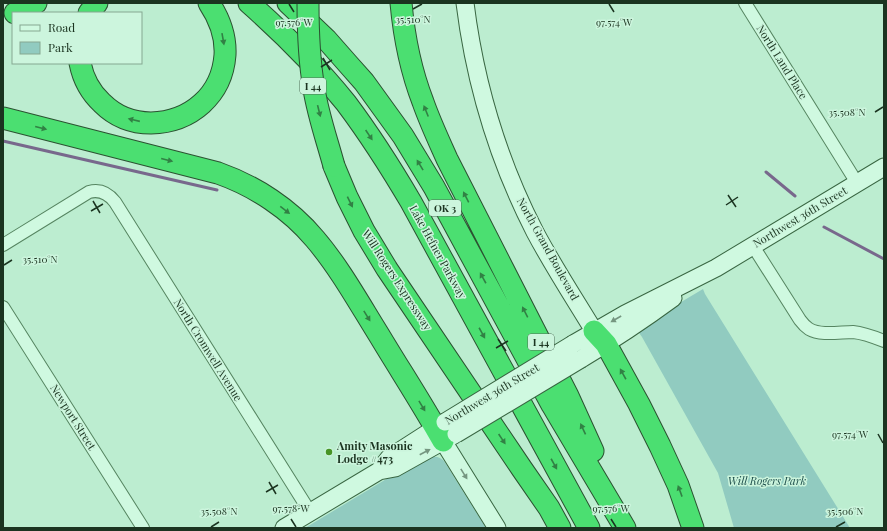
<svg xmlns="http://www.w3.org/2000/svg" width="887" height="531" font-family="'Playfair Display',serif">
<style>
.green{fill:#91cbc0}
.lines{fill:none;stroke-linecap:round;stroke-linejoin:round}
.stream{stroke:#78688c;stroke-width:3}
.street-casing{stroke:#568561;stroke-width:14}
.secondary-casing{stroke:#396642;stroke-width:19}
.highway-casing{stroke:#2b5231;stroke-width:23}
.street{stroke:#cff9e0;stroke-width:12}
.secondary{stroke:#cff9e0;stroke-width:17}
.highway{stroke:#4bdf71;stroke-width:21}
.secondary-bridge-casing{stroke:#396642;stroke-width:19;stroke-linecap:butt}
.highway-bridge-casing{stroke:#2b5231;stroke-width:23;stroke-linecap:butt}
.secondary-bridge{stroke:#cff9e0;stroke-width:17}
.highway-bridge{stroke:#4bdf71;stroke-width:21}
.oneway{fill:#318144}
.oneway2{fill:#759680}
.ticks{fill:none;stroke:#1b3420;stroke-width:1.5}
.poi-dot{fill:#489426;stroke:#ccf5dd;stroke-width:1.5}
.labels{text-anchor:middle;stroke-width:3;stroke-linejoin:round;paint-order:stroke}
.shield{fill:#ccf5dd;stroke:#506e59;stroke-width:1}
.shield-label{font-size:10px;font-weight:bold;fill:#1b3420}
.street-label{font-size:11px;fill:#1b3420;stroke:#ccf5dd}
.poi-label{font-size:11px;font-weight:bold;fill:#1b3420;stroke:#ccf5dd;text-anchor:start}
.park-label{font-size:11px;font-style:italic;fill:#21514e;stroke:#ccf5dd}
.ticks-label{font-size:10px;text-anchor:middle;fill:#1b3420;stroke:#ccf5dd;stroke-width:3;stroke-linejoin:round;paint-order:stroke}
</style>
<rect width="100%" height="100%" fill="#bcedd0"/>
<path class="green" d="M703 289 705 294 850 528H734L718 473 642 337 637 330 656 317Z
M432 457C437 456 441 458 444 461L486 528H305L388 478Z"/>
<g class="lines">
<path class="stream" d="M3 141 217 190
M766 172 795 196
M824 227 884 259"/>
<g class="street-casing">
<path id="street" d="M745 3 857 183
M3 245 89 192C100 189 108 193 115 202L310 512
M753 246 800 320C803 324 806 327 809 329 821 336 840 332 853 332 864 333 874 337 884 341
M3 307 143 528"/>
</g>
<g class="secondary-casing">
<path id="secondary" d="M465 3C475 83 498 160 535 232 553 266 574 298 594 331
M573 344 625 314 716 268 884 167
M581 359C613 340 643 320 673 298
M443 441 497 528
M379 471 389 458 445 422
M284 528 379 471 395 468 454 435"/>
</g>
<g class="highway-casing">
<path id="highway" d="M249 3C284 34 317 67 346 103 370 135 391 168 411 202L589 528
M288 3 326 39 348 64 364 82 403 136 434 187 552 405 625 528
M401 3C404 36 411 71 423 102 430 122 439 141 447 159L568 396 593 451
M15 13 36 3
M89 13 97 3
M80 63C83 78 90 92 102 103 115 116 132 123 151 123 191 122 222 95 225 55 226 37 219 18 209 3
M3 118 218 173C255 186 290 209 315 239 339 267 359 303 379 335 400 370 423 405 443 441
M334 166 347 197 364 231 387 269 522 469 549 508 560 528
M594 331 606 344 639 404 660 446 678 485 693 528"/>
</g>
<use href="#street" class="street"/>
<use href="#secondary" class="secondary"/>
<use href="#highway" class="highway"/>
<g class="secondary-bridge-casing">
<path id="secondary-bridge" d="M445 422 573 344
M456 434 581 359"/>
</g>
<g class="highway-bridge-casing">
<path id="highway-bridge" d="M308 3C308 32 309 60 314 89 318 115 327 140 334 166"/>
</g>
<use href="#secondary-bridge" class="secondary-bridge"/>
<use href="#highway-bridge" class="highway-bridge"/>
</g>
<defs><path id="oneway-solid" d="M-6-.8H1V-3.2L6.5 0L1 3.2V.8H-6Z"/></defs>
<g class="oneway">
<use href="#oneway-solid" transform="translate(223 39) rotate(80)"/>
<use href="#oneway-solid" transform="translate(319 111) rotate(76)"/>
<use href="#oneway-solid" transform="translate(426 111) rotate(-112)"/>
<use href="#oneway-solid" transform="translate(134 120) rotate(-167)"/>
<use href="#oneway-solid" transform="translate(41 128) rotate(14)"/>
<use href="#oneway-solid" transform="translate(369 135) rotate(56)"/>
<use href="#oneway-solid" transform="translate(167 160) rotate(14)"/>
<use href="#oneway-solid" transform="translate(420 165) rotate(-121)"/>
<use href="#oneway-solid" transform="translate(466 197) rotate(-117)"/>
<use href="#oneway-solid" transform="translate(350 202) rotate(64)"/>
<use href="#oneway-solid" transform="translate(285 210) rotate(38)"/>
<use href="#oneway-solid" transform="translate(483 278) rotate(-119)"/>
<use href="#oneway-solid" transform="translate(525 312) rotate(-117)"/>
<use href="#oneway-solid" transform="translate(367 316) rotate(58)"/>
<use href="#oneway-solid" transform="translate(482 333) rotate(61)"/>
<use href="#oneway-solid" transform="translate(623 374) rotate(-119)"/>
<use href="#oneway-solid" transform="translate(422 406) rotate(59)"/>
<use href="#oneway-solid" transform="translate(583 429) rotate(-115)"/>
<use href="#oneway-solid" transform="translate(502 439) rotate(56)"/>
<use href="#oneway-solid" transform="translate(554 464) rotate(61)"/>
<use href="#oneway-solid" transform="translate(680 491) rotate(-110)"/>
</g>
<g class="oneway2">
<use href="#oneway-solid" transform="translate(616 319) rotate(150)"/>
<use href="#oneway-solid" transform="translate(425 452) rotate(-28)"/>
<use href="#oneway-solid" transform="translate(464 474) rotate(58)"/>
</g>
<path class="ticks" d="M289 4 294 12M609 4 614 12M413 9 422 4M323 58 330 70M321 67 332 60M875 112 883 107M728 195 736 207M93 201 100 213M726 205 738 197M91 211 103 204M4 265 12 260M498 339 506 351M496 348 508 341M878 434 883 443M269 482 276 494M266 492 278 485M291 519 296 527M611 519 616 527M211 527 219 522M836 527 845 522"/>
<circle class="poi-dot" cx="329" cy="452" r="4"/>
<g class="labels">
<g class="shield">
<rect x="300" y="78" width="26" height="16" rx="3"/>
<rect x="429" y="200" width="32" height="16" rx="3"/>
<rect x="528" y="334" width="26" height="16" rx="3"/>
</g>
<g class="shield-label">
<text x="313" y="90">I 44</text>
<text x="445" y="212">OK 3</text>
<text x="541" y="346">I 44</text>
</g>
<g class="street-label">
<text transform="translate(782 62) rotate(58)" y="4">North Land Place</text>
<text transform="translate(800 217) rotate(-31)" y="4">Northwest 36th Street</text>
<text transform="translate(548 249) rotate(61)" y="4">North Grand Boulevard</text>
<text transform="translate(438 252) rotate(61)" y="4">Lake Hefner Parkway</text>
<text transform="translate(397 280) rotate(57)" y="4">Will Rogers Expressway</text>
<text transform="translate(208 350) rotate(58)" y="4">North Cromwell Avenue</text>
<text transform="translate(492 394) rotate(-31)" y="4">Northwest 36th Street</text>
<text transform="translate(73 417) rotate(58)" y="4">Newport Street</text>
</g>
<g class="poi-label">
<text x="337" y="450">Amity Masonic<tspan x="337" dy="13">Lodge #473</tspan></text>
</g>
<g class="park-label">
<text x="767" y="485">Will Rogers Park</text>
</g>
</g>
<g class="ticks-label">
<text x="413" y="23">35.510°N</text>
<text x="614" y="26">97.574°W</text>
<text x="294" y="26">97.576°W</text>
<text x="847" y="116">35.508°N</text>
<text x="40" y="263">35.510°N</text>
<text x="850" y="438">97.574°W</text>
<text x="291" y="512">97.578°W</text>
<text x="611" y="512">97.576°W</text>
<text x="219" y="515">35.508°N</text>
<text x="845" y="515">35.506°N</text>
</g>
<rect width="887" height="531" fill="none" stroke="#1b3420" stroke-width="8"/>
<rect x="12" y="12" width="130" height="52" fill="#ccf5dd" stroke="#85a891"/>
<rect x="20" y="25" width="20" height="6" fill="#cff9e0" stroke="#85a891"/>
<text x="48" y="32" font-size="12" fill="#1b3420">Road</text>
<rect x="20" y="42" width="20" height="12" fill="#91cbc0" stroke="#85a891"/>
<text x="48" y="52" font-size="12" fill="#1b3420">Park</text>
</svg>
